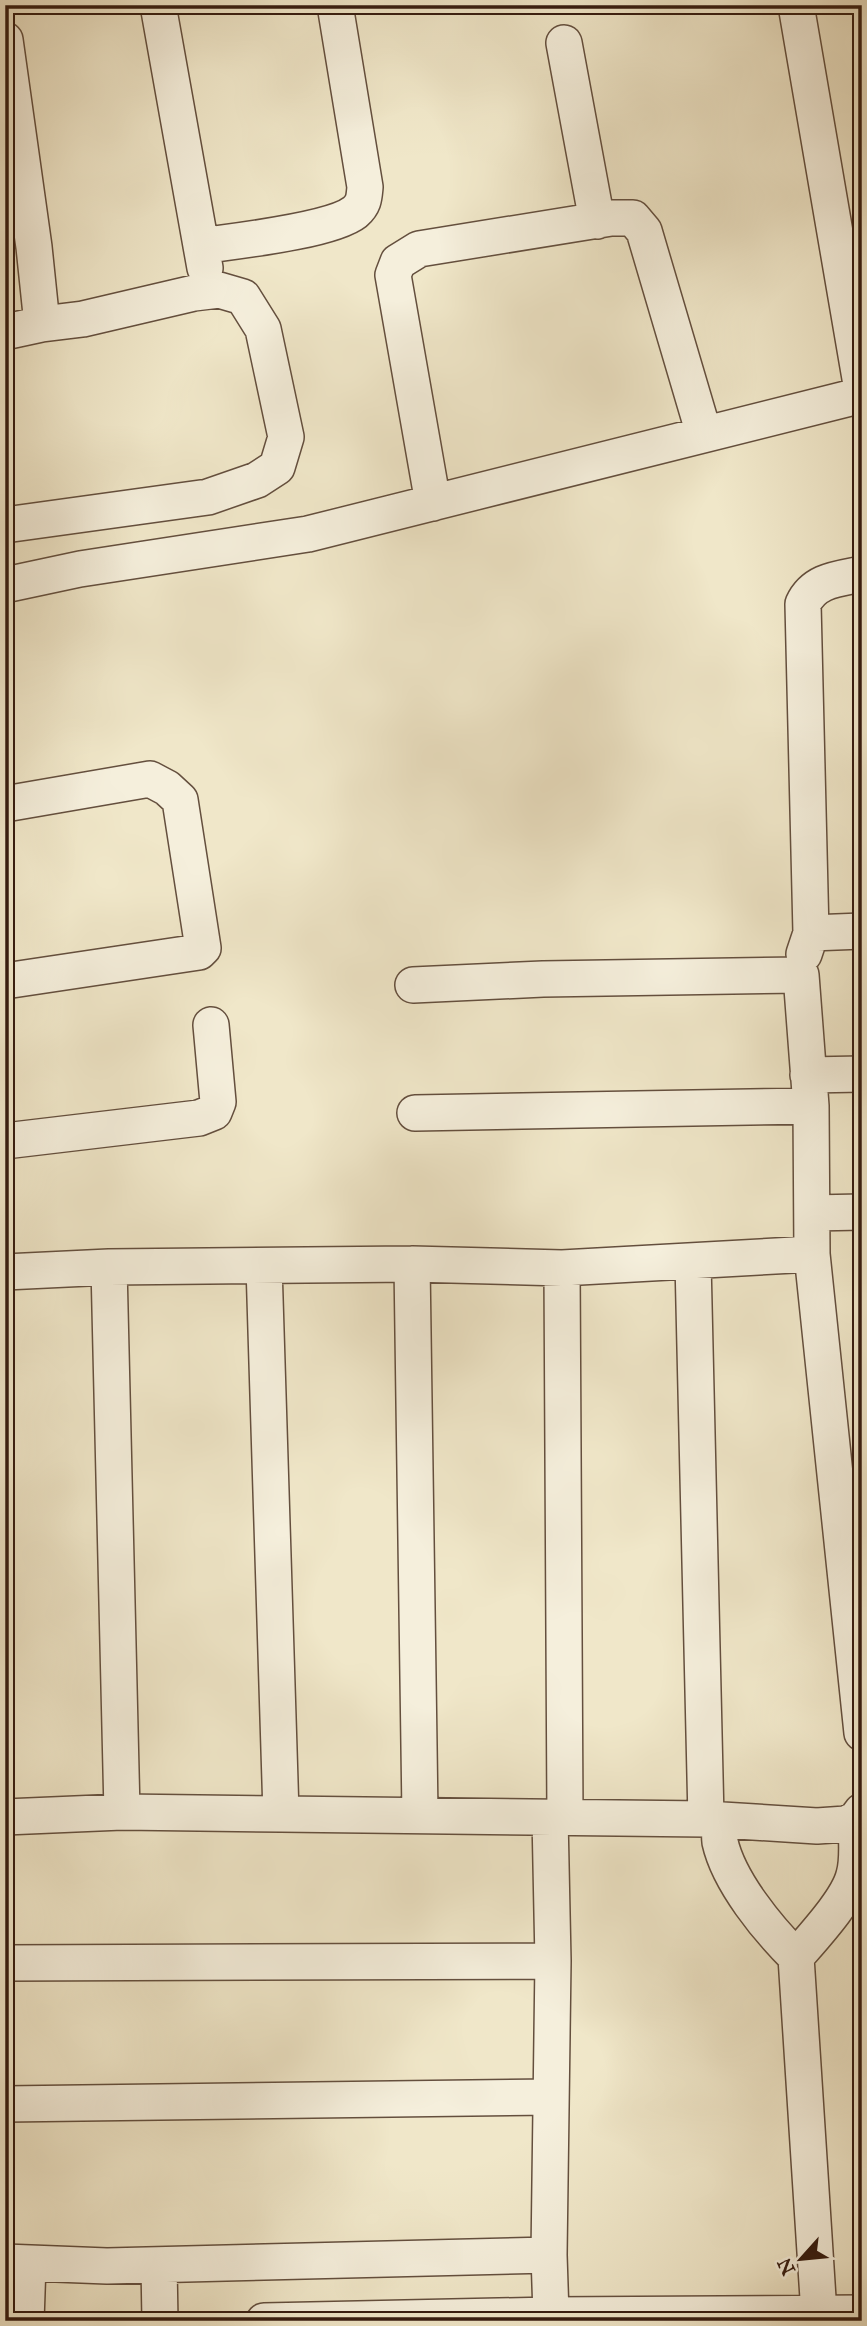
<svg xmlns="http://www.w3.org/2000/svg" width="867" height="2326" font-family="'IM FELL Great Primer',serif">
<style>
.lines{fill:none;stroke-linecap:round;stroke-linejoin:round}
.minor-casing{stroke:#644f3e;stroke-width:38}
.minor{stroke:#f5efdc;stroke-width:35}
</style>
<rect width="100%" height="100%" fill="#f0e7c9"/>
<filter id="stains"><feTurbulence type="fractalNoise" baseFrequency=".00286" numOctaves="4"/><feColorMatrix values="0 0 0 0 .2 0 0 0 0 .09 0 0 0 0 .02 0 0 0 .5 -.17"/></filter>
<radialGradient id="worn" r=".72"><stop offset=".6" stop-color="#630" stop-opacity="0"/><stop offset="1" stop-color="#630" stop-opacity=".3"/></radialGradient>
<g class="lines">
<g class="minor-casing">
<path id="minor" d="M158 5 205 268
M796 5 862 390
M5 40 34 247 42 324 83 319 194 293 219 290 243 297 263 329 286 437 277 467 257 480 208 497 5 525
M564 43 597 221
M201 246C235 241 331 231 355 212 364 204 364 198 365 187L335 5
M5 332 42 324
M433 503 393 275 398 262 419 249 611 218H633L644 231 704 434
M5 585 80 569 308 534 862 395
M5 804 150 779 167 788 180 800 203 948 199 952 5 981
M811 933 803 604C814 580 838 579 862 574
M804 954 811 933 862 931
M413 985 543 979 801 975 811 1106 812 1254 862 1733
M808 1075 862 1074
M415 1113 811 1106
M5 1141 199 1118 214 1112 218 1102 211 1025
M812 1213 862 1212
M693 1262 706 1819
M412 1264 420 1815
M264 1266 281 1814
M109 1267 122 1812
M562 1268 565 1817
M5 1272 109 1267 412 1264 562 1268 812 1254
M5 1817 122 1812 281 1814 706 1819 817 1826 846 1824 856 1819 862 1811
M550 1817 553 1961 549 2255 551 2315
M720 1820C720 1827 719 1835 720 1842 729 1882 768 1929 796 1957L819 2314
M796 1957C813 1937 848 1900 854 1875 859 1858 856 1837 856 1819
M5 1963 553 1961
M5 2104 551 2097
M5 2262 107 2266 549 2255
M159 2265 160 2321
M26 2321 28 2264
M264 2321 551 2315 862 2313"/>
</g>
<use href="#minor" class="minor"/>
</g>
<rect width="867" height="2326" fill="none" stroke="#f0e7c9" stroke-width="28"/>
<rect x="7" y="7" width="853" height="2312" fill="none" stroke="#361c10" stroke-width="3.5"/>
<rect x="14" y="14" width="839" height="2298" fill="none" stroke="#361c10" stroke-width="2"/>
<g transform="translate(801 2259) rotate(243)" stroke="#f5efdc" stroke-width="5" paint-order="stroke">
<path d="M0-5L12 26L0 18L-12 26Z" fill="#361c10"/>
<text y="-10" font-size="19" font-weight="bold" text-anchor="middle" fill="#361c10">N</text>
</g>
<rect width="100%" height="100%" filter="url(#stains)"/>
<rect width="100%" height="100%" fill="url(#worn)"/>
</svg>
